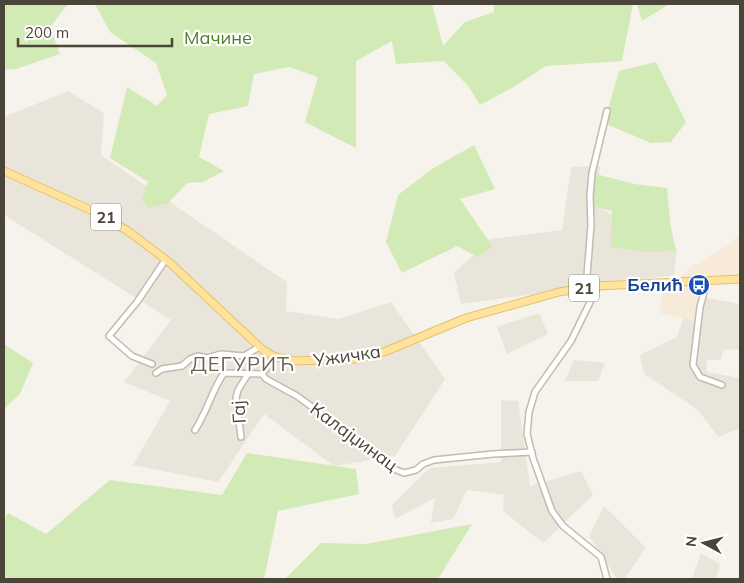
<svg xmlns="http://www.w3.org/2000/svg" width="744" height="583" font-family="Mulish,sans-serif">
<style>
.residential{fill:#eae5da}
.commercial{fill:#f7ead8}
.green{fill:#d2eab5}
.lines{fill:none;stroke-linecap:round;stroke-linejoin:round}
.minor-casing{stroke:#c2bbae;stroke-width:8}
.major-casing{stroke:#e6c16a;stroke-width:9}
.minor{stroke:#fff;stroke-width:5}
.major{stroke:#ffe39c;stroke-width:7}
.labels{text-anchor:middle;stroke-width:4.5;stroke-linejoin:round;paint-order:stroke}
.shield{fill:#fff;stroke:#817c74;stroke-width:1}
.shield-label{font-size:16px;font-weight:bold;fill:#4b4439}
.park-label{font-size:18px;fill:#4a7f2a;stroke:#fff}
.transit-label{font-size:18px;font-weight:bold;fill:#164399;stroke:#fff;text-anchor:end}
.street-label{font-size:18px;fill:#4b4439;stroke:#fff}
.quarter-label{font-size:20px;letter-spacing:1px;fill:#6e6250;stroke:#fff}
</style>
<rect width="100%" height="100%" fill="#f6f3ec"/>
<path class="residential" d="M68 91 104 113 101 155 287 282 286 311 339 319 391 302 445 379 395 456 334 466 264 414 218 482 133 465 170 401 124 382 171 320 4 215V117Z
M600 166 596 207 613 215 615 245 677 249 674 275 461 304 454 273 490 239 562 230 571 167Z
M691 295 740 304V349L723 350 721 360H706L707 372 740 378V428L718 437 698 410 644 374 640 355 677 337Z
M539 313 548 334 507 354 497 327Z
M574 360 605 363 598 381H565Z
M501 400 518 401 530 486 581 471 593 495 543 543 503 511 504 495 467 490 453 519 431 523 435 498 395 519 392 505 430 468 501 462Z
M604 506 646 548 624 579H617L589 536Z
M701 553 720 564 716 579H692Z"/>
<path class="commercial" d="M740 236V279L707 281 698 322 660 313 663 283 674 282 691 267 729 245Z"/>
<path class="green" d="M4 4H68L50 27 60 54 16 69 4 70Z
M95 4H432L443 46 465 22 494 12V4H633L622 61 546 66 510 89 480 105 469 87 444 61 396 64 392 41 356 61V148L305 122 318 77 289 67 254 74 248 106 209 114 199 157 224 171 203 182 187 183 168 203 149 208 142 199 148 182 110 158 127 87 157 106 167 95 156 63 110 32Z
M637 4H669L642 21Z
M656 62 686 122 671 142 651 143 604 123 619 71Z
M474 145 495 189 460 199 492 246 478 257 457 246 402 273 386 242 398 195 432 169Z
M592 173 634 184 667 188 670 222 676 251 642 252 611 247 612 211 590 206Z
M4 344 33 363 20 394 4 409Z
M247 453 356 469 359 494 278 511 264 579H4V519L8 513 46 534 110 480 222 495Z
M472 524 438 579H285L321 543 366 544Z"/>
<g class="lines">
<g class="minor-casing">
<path id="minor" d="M707 281 700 307 693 365 700 377 722 385
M598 286 571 341 535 392 529 412 527 434 533 458 552 511 563 526 601 557 607 579
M586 288 591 225 590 196 592 173 607 111
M275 357 262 374 266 379 297 396 367 447 389 467 404 473 416 470 423 464 434 460 493 454 532 452
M152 364 132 356 109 336 137 302 166 259
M156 373 162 369 182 366 190 359 198 356 207 358 221 354 244 356 259 347
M195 430C207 412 212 390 224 373L262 374
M241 437 236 398 238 390 248 374"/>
</g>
<g class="major-casing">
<path id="major" d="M4 171 97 213 128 231 169 262 263 350 275 357 295 361 354 359 384 352 466 318 559 292 598 286 740 279"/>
</g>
<use href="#minor" class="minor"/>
<use href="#major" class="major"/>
</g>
<defs>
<g id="bus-disc" transform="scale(1.125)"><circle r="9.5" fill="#1a4fb4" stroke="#fff"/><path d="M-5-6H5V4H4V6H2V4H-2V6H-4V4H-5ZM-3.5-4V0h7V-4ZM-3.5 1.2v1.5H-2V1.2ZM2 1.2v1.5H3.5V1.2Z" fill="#fff"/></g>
</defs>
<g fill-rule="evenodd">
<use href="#bus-disc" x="699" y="285"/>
</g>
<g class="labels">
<g class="shield">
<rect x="91" y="203.5" width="30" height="27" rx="4"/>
<rect x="569" y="274.5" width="30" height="27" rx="4"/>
</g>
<g class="shield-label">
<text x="106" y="223">21</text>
<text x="584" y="294">21</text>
</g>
<g class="park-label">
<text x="218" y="44">Мачине</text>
</g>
<g class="transit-label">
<text x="683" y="291">Белић</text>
</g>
<g class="street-label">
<text transform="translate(347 356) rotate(-8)" y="6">Ужичка</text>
<text transform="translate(239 412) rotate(-94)" y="6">Гај</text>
<text transform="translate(354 437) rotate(36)" y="6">Калајџинац</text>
</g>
<g class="quarter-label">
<text x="243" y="371">ДЕГУРИЋ</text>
</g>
</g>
<rect width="744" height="583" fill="none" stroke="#4b4439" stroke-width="10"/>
<g transform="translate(704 543) rotate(277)" stroke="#ffffff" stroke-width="4" paint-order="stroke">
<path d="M0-4L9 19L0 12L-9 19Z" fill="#4b4439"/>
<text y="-8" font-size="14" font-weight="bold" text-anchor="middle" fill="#4b4439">N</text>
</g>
<path d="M18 38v8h154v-8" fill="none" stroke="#4b4439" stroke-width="2.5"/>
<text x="25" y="38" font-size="15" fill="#4b4439" stroke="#ffffff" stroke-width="4" paint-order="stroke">200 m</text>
</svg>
